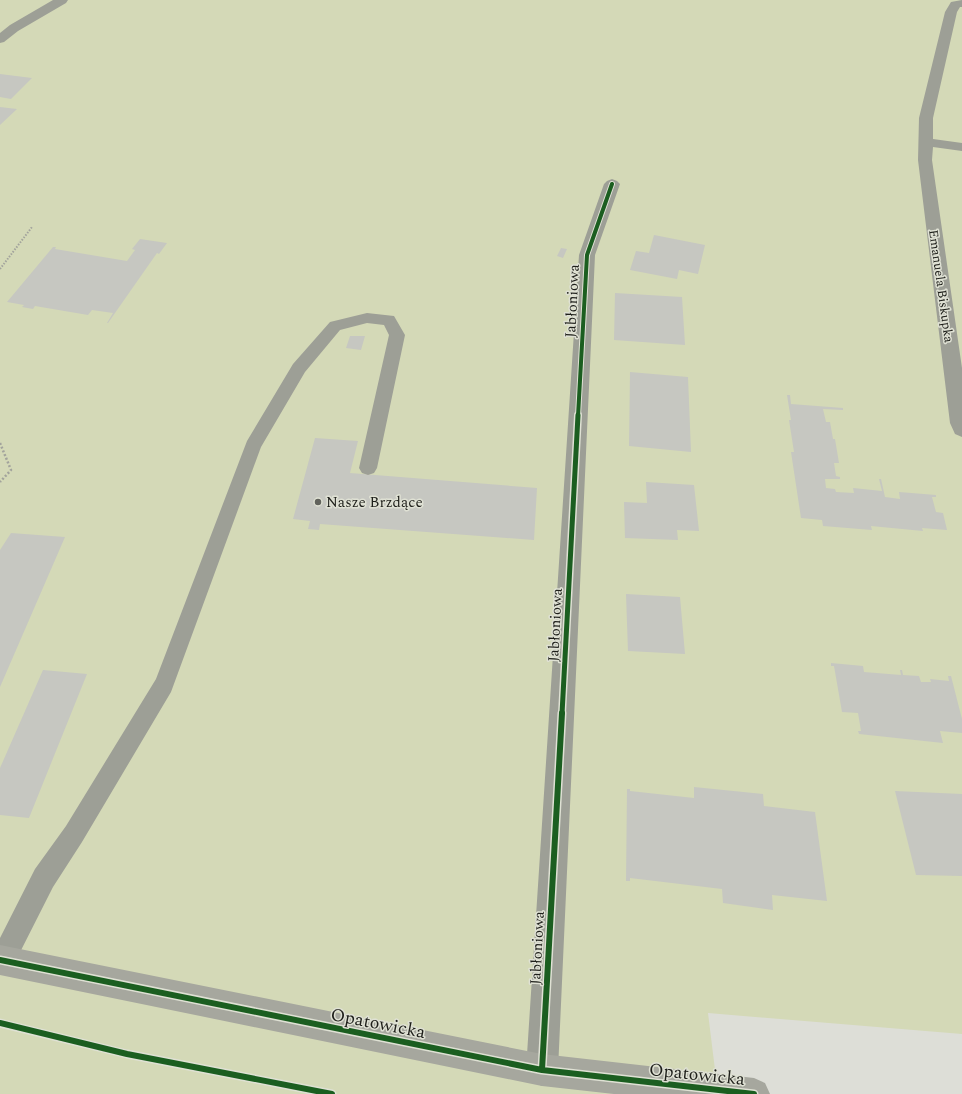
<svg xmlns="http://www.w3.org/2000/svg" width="962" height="1094" font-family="Spectral,serif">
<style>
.green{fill:#d4d9b7}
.building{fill:#c6c7c1}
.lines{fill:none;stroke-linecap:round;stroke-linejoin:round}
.path-far1{stroke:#a2a39c;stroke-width:2;stroke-dasharray:1.5 1.5;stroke-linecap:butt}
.path{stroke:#a2a39c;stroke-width:2.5;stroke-dasharray:2 2;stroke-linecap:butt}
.lane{fill:#9d9f96;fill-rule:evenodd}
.street{fill:#9d9f96;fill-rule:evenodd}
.secondary{fill:#a6a79e;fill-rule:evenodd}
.cycleway-far2-casing{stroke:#dfe1d4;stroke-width:6}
.cycleway-far1-casing{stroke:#dfe1d4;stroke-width:8}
.cycleway-casing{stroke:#dfe1d4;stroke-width:9}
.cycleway-far2{stroke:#1b5e20;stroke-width:4}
.cycleway-far1{stroke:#1b5e20;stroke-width:5}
.cycleway{stroke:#1b5e20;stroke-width:6}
.poi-dot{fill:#61625c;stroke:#dfe1d4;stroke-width:1.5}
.labels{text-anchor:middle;stroke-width:3;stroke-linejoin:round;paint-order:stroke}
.far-street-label{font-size:13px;fill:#1e1f1a;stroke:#dfe1d4}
.street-label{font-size:15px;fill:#1e1f1a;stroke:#dfe1d4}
.poi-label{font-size:15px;fill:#1e1f1a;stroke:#dfe1d4;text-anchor:start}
.near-street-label{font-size:18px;fill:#1e1f1a;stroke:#dfe1d4}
</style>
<rect width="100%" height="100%" fill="#ddded7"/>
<path class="green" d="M0 0H962V1034L708 1013 718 1094H0Z"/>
<path class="building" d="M0 74 32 78 11 99 0 97Z
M0 107 17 109 0 125Z
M654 235 705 245 698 274 679 270 677 279 630 270 636 251 649 253Z
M140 239 167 243 159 254 157 253 108 323H107L113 313 92 310 88 315 35 306 33 309 22 307 24 305 7 302 53 247H56L55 249 127 261 135 250 132 249Z
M561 248 567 249 563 258 557 256Z
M615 293 682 297 685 345 614 340Z
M350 336H365L361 350 346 348Z
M630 372 688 377 691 452 629 446Z
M787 395H790L791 404 843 408V410L823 409 826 422H830L833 439H835L839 463H834L836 476 840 477V479H825L826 488 835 489 836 492 854 493 853 488 882 491 879 479H881L885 497 900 499 899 492 936 495V497H932L936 512 943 513 947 530 922 528 923 531 871 526 872 530 823 526 822 520 801 518 791 452H794L789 420H791Z
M315 438 358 441 350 473 537 488 534 540 320 524 319 530 308 529 310 521 293 519Z
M646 482 694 485 699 531 677 530 678 540 625 538 624 502 647 503Z
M11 533 65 537 0 687V550Z
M626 594 680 597 685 654 628 651Z
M831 663 863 666 864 672 901 675 900 670H902L903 675 919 676 921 682H931L930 679 949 681 948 676H951L962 719V733L940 731 943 743 859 734 858 731H861L858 713 842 712 834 666H831Z
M43 670 87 674 29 818 0 815V768Z
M694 787 763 794 764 806 815 812 827 901 772 895 773 910 723 903 722 889 630 878V881H626L627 789H630V791L694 798Z
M895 791 962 794V876L916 875Z"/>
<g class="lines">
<path class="path-far1" d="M0 269 32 227"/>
<path class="path" d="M0 443 11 470 0 482"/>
<path class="lane" d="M367 313 394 316 405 335 377 468 374 473 368 475 362 473 359 468 389 335 384 325 367 323 340 330 305 372 261 447 171 692 82 842 53 887 11 970 2 974 0 973V938L35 869 66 826 156 679 247 441 293 364 330 322Z"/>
<path class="street" d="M53 0H68L66 3 18 31 4 42 0 43V33L10 25Z
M962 0V7H960L957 12 933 118V139L962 143V151L933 147 932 160 962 368V437L955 434 950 423 918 160 919 118 945 12 951 2Z
M612 179 617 181 620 184 595 255 558 1070 553 1081 542 1086 531 1081 526 1070 579 255 604 184 607 181Z"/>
<path class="secondary" d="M0 945 542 1054 754 1078 765 1083 770 1094H614L542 1086 0 975Z"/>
<g class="cycleway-far2-casing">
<path id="cycleway-far2" d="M578 416 587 255 612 184"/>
</g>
<g class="cycleway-far1-casing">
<path id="cycleway-far1" d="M562 714 578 415"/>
</g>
<g class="cycleway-casing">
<path id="cycleway" d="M0 960 542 1070 754 1094
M0 1023 127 1054 332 1094
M542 1070 562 713"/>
</g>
<use href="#cycleway-far2" class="cycleway-far2"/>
<use href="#cycleway-far1" class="cycleway-far1"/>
<use href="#cycleway" class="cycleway"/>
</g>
<circle class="poi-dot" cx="318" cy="502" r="4"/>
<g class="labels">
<g class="far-street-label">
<text transform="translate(942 286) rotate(82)" y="5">Emanuela Biskupka</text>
</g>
<g class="street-label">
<text transform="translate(572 301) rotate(-87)" y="5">Jabłoniowa</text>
<text transform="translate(555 625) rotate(-87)" y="5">Jabłoniowa</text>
<text transform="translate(537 948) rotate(-87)" y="5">Jabłoniowa</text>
</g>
<g class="poi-label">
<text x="326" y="507">Nasze Brzdące</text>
</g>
<g class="near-street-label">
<text transform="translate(378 1023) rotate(11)" y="6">Opatowicka</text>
<text transform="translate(697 1074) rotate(6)" y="6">Opatowicka</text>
</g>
</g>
</svg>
